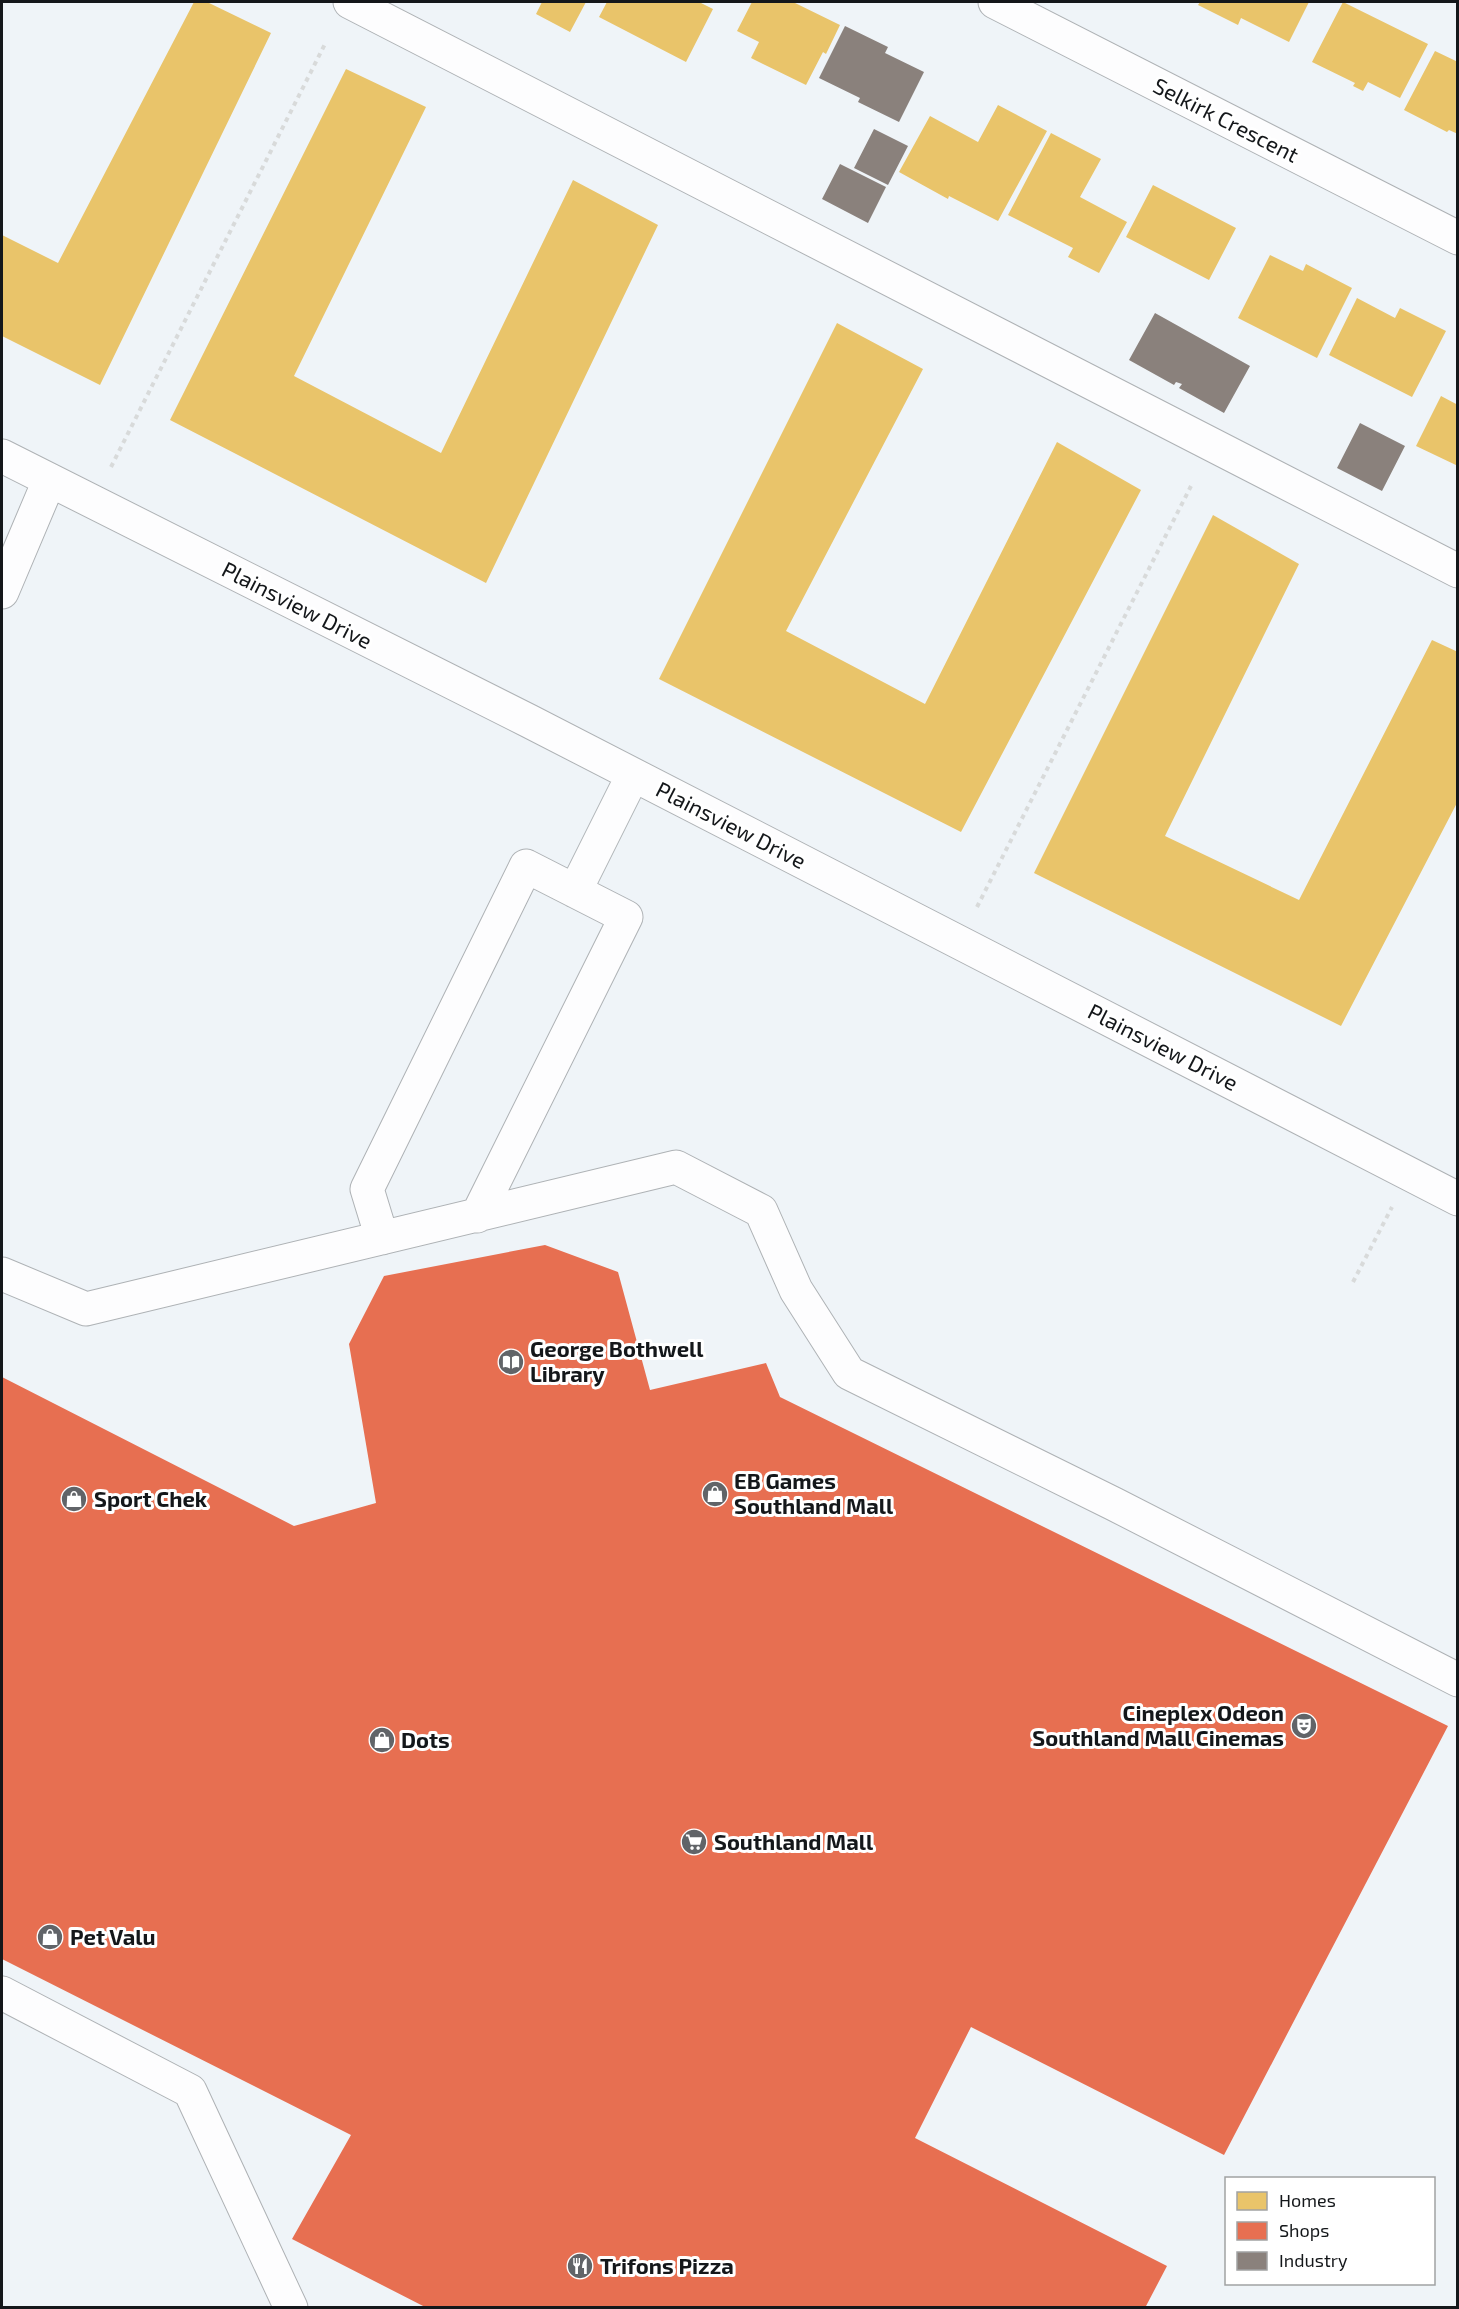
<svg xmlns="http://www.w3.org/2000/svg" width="1459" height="2309" font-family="'Exo 2',sans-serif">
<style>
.homes{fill:#e9c46a}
.shops{fill:#e76f51}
.industry{fill:#8a817c}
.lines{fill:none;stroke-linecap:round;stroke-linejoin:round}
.minor-casing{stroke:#aeb2b5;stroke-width:35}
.path{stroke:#d8dada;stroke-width:4;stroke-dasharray:4.5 4.5;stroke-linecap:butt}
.minor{stroke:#fdfdfe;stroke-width:33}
.labels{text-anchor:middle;stroke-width:6;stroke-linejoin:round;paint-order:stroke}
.street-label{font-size:22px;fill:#14171a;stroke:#fff}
.poi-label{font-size:22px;font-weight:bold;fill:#14171a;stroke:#fff;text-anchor:start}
</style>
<rect width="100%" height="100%" fill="#eff4f8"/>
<path class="homes" d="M194 2H207L271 33 100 385 2 336V235L58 263Z
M542 2H586L570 32 536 14Z
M607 2H699L713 9 686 62 599 17Z
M752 2H793L840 25 826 54 823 52 806 85 751 58 759 42 737 31Z
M1200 2H1309L1289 42 1241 18 1238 25 1198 5Z
M1343 2 1428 44 1400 98 1368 82 1363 91 1353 86 1355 83 1312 62Z
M1435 51 1458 62V134L1449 130 1447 132 1404 110Z
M346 69 426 107 294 376 441 453 573 180 658 225 486 583 170 420Z
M998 105 1047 131 998 221 949 196 948 199 899 172 930 116 978 142Z
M1051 133 1101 159 1080 197 1127 222 1099 273 1068 257 1073 248 1008 215Z
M1153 185 1236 228 1209 280 1126 237Z
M1270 255 1303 271 1306 264 1352 288 1317 358 1238 318Z
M1357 298 1395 318 1400 308 1446 331 1412 397 1329 355Z
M837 323 923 369 786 631 925 704 1057 442 1141 490 961 832 659 679Z
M1441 396 1458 405V466L1416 446Z
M1213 515 1299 564 1165 836 1299 900 1432 640 1458 652V801L1341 1026 1034 873Z"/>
<path class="shops" d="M545 1245 618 1272 650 1390 766 1363 780 1397 1448 1726 1224 2155 971 2027 915 2138 1167 2266 1145 2308H427L292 2239 351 2135 2 1959V1377L294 1526 376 1503 349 1344 384 1276Z"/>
<path class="industry" d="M845 26 888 47 885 53 924 72 899 122 858 102 860 98 819 78Z
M874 129 908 146 888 185 854 168Z
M840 164 886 187 868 223 822 199Z
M1155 313 1250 366 1224 413 1179 388 1182 384 1176 382 1174 385 1129 360Z
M1360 423 1405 446 1382 491 1337 468Z"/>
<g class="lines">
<g class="minor-casing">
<path id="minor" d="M350 2 1458 571
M995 2 1458 238
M2 456 529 721 1458 1199
M2 592 49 481
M575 891 633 775
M382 1238 367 1189 526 866 626 917 477 1216
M2 1274 86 1309 676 1167 761 1211 796 1290 849 1373 1114 1504 1458 1680
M2 1993 190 2091 291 2308"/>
</g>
<path class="path" d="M111 467 326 42
M977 907 1191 486
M1353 1282 1392 1207"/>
<use href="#minor" class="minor"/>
</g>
<defs>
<g id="library-disc" transform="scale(1.35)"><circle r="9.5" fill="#616468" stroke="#fff"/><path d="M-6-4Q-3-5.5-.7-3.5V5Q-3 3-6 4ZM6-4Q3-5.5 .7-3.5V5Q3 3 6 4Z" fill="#fff"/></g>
<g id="shop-disc" transform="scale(1.35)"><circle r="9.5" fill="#616468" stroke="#fff"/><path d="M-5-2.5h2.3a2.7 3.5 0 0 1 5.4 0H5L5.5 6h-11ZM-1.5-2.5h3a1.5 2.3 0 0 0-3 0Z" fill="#fff"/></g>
<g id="theatre-disc" transform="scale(1.35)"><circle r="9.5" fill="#616468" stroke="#fff"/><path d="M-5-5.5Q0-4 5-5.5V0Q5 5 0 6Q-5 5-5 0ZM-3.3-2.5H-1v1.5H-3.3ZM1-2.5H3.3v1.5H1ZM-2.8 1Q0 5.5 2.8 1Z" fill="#fff"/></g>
<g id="supermarket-disc" transform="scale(1.35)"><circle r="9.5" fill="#616468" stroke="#fff"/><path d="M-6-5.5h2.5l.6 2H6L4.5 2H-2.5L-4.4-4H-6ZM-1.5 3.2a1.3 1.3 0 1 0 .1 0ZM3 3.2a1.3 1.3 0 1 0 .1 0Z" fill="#fff"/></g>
<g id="restaurant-disc" transform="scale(1.35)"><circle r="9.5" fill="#616468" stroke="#fff"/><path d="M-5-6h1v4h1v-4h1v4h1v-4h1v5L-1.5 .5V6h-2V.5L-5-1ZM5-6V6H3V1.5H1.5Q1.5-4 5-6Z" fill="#fff"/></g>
</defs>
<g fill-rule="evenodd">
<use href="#library-disc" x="511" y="1362"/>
<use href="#shop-disc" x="715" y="1494"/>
<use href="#shop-disc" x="74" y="1499"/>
<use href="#theatre-disc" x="1304" y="1726"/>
<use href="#shop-disc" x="382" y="1740"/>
<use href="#supermarket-disc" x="694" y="1842"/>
<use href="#shop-disc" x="50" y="1937"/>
<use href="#restaurant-disc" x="580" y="2266"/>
</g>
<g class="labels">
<g class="street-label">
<text transform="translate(1226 120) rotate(27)" y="8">Selkirk Crescent</text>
<text transform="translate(297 605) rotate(27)" y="8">Plainsview Drive</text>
<text transform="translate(731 825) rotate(27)" y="8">Plainsview Drive</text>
<text transform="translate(1163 1047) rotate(27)" y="8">Plainsview Drive</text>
</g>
<g class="poi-label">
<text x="530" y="1357">George Bothwell<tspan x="530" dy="25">Library</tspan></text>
<text x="734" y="1489">EB Games<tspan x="734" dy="25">Southland Mall</tspan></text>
<text x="94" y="1507">Sport Chek</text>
<text x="1284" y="1721" text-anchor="end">Cineplex Odeon<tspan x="1284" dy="25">Southland Mall Cinemas</tspan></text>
<text x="401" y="1748">Dots</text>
<text x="714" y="1850">Southland Mall</text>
<text x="70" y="1945">Pet Valu</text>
<text x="600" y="2274">Trifons Pizza</text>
</g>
</g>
<rect width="1459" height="2309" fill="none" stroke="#14171a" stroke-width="6"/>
<rect x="1225" y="2177" width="210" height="108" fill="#ffffff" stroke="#a1a2a3" stroke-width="1.5"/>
<rect x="1237" y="2192" width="30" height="18" fill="#e9c46a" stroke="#a1a2a3" stroke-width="1.5"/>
<text x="1279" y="2207" font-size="18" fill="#14171a">Homes</text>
<rect x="1237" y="2222" width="30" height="18" fill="#e76f51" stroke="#a1a2a3" stroke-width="1.5"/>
<text x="1279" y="2237" font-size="18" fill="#14171a">Shops</text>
<rect x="1237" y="2252" width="30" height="18" fill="#8a817c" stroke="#a1a2a3" stroke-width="1.5"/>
<text x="1279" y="2267" font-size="18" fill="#14171a">Industry</text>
</svg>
